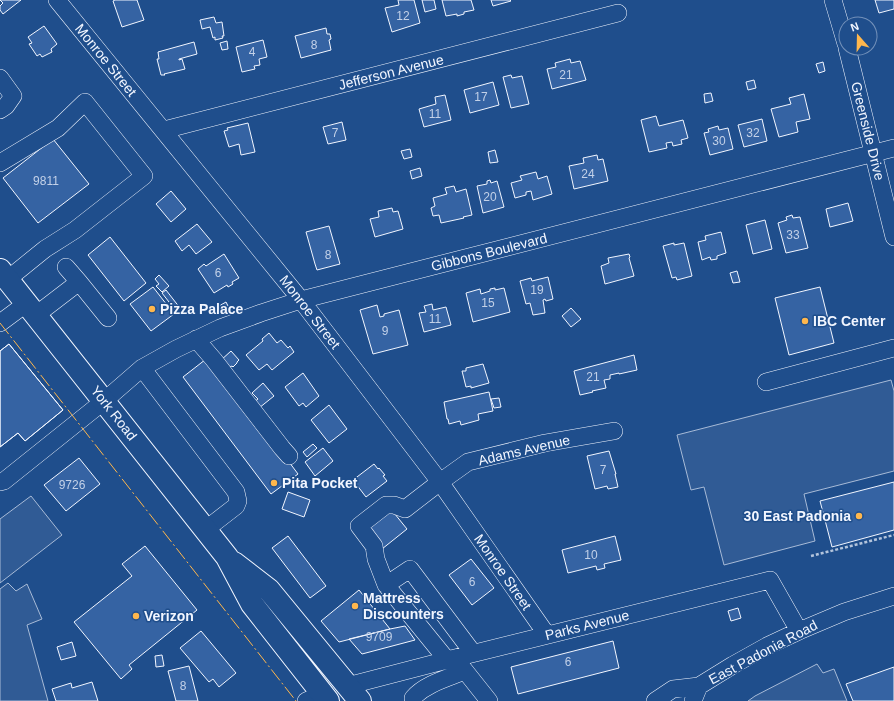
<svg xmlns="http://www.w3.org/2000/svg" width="894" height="701" font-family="Arial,sans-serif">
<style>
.parking{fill:#305b95;stroke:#a8bbd7}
.building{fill:#3563a3;stroke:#f2f6ff}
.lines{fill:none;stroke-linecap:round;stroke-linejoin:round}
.minor-casing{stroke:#f2f6ff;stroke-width:18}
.major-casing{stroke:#f2f6ff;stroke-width:24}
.path{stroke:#b3c4dc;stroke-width:2.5;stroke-dasharray:3 2;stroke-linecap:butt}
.minor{stroke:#1f4e8c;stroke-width:17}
.major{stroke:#1f4e8c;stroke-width:22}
.power{stroke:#ffb74d;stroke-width:1;stroke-dasharray:14 3 2 3;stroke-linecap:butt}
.poi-dot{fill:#ffb74d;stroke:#1f4e8c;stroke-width:1.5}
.labels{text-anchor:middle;stroke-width:3;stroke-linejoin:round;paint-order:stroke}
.number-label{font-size:12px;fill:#c3d1e8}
.street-label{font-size:14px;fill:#f2f6ff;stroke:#1f4e8c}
.poi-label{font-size:14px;font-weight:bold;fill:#f2f6ff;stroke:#1f4e8c;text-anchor:start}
</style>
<rect width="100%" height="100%" fill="#1f4e8c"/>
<path class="parking" d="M891 380 894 391V471L804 494 815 541 724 565 704 487 691 490 677 435Z
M31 496 62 535 0 583V519Z
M8 583 16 591 27 584 42 619 27 625 48 701H0V589Z
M817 664 823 673 834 669 847 701H748L755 696Z"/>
<path class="building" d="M0 0H21L3 14 0 10V6L3 3Z
M115 0H137L144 20 122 27 113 1Z
M398 0H414L420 23 392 32 385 8 399 5Z
M422 0H434L436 9 425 12Z
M442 0H471L474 10 464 12V14L457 16V14L446 16Z
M491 0H510L511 1 493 6Z
M875 0H894V9L879 13Z
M214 17 216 23 222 22 224 36H222L223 38 215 40V37L213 38 210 27 202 29 200 20Z
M44 26 57 44 51 49 52 52 42 57 40 54 37 56 29 44 32 43 28 37Z
M326 28 327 34H330L331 39 329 40 331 50 301 58 295 36Z
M263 40 267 57 259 59 260 65 254 66 255 69 242 72 236 47Z
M227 41 228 49 222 50 220 43Z
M194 42 197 54 179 59V60L182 59 185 69 164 74 165 75H161L157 59H159L158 52Z
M570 59 571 63 580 61 586 80 552 89 547 69 556 67 555 63Z
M823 62 825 71 819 73 816 64Z
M511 75 512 78 522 76 529 104 511 108 503 77Z
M754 80 756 88 748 90 746 82Z
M493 82 499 105 470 113 464 90Z
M711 93 713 101 705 103 704 94Z
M804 94 810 119 796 122 798 132 779 137 771 109 791 104 789 98Z
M445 95 451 120 424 127 419 109 436 104 435 97Z
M656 116 659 126 683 120 688 138 681 140 682 144 673 146 672 142 666 143 667 148 649 152 641 120Z
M762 119 767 141 744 147 738 125Z
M342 122 346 140 328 144 323 127Z
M248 123 255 152 241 155 239 144 229 147 224 131 228 130 227 128Z
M718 126 719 130 728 128 733 149 710 155 704 133 709 132 708 129Z
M53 139 89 184 38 223 3 178Z
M410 149 412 157 404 159 401 151Z
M495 150 498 162 490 163 488 152Z
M597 155 598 160 603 159 608 181 574 189 569 166 584 163 583 158Z
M420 168 422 176 412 179 410 171Z
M536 172 538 179 547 176 552 194 533 200 531 191 526 192V195L515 198 511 183 522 180 520 176Z
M490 180 491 183 497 181 504 207 483 213 477 186 487 184V181Z
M454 186 456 192 466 189 472 215 463 217 464 218 441 223 439 215 433 216 431 208 435 206 433 198 447 194 445 188Z
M171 191 186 209 171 222 156 204Z
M848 203 853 221 830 227 826 209Z
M392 208 393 212 398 211 403 229 375 237 370 219 379 217 378 211Z
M792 215 793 218 800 217 808 248 786 253 778 223 787 220 786 217Z
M765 220 772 249 753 254 746 225Z
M197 224 212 242 196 254 189 245 182 251 175 241Z
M329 226 340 264 317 270 315 264 306 232Z
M721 232 726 253 717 256V259L711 260 710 257 702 260 698 242 706 240 705 236Z
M110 237 146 283 124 301 88 255Z
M674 243V245L684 243 692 276 677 280 676 277 672 278 663 246Z
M224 254 239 278 232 282 233 284 228 287 227 285 214 293 198 269 204 264 206 266Z
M629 254 630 257 629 258 634 276 605 284 601 266 609 263 608 258Z
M737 271 740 282 733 283 730 273Z
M159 275 169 286 162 292 156 286 159 284 155 279Z
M548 277 553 299 546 301 545 299 543 300 545 313 533 315 530 303 526 304 520 281 531 278 532 281Z
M153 287 174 314 151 331 130 304Z
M820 287 834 343 789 355 775 298Z
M495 288V290L504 288 510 312 473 322 466 293 480 289 481 294 490 291V289Z
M166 290 180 308 176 311 162 293Z
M226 302 230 310 222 313 219 306Z
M432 304 433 310 446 307 451 325 424 332 419 313 426 312 424 306Z
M377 305 380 317 384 316V314L399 310 408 345 373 354 360 310Z
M571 308 581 319 571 327 562 316Z
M269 333 277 343 281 340 288 348 290 346 294 352 272 370 267 364 259 370 246 355 263 341 262 339Z
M9 344 63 410 25 441 18 433 0 447V351Z
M9 344 63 410 25 441 18 433 0 447V351Z
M231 351 239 360 237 362V363L233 367 232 366 230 367 220 361Z
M634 355 637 370 619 374V373L610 375V379L604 380 606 388 592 391 593 392 580 395 574 371Z
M210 356 298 474 271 494 183 377Z
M483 364 489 383 471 388V386L466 387 462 371H466V368Z
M303 373 319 396 306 407 303 403 299 406 285 387Z
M263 383 274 396 259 408 254 402 258 399 252 393Z
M489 392 493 411 478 414 479 420 461 425 460 421 449 424 448 419H447L444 402Z
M499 398 501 407 494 408 491 399Z
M329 405 347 429 329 443 311 420Z
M313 444 317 448 307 457 303 452Z
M323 448 333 461 315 476 305 462Z
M609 451 616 474H615L618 487 608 489 607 486 595 489 587 456Z
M79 458 100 484 66 511 44 485Z
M374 464 378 469 379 468 385 475 383 476 387 481 366 497 353 480Z
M894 482V530L832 547 820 501Z
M288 492 310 500 304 517 282 509Z
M390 508 407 529 382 549 364 527Z
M288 536 326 586 310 598 272 548Z
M615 536 621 560 604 564 605 568 597 570 596 566 568 573 562 550Z
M145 546 197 610 129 665 132 669 121 679 74 622 132 576 122 564Z
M471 559 494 588 472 605 449 575Z
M359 590 390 629 339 642 321 621Z
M738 608 741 618 731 621 728 611Z
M405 626 415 640 362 654 349 639 390 629Z
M201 631 236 673 219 687 213 679 209 682 180 648Z
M613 641 619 668 518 694 511 667Z
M72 642 76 656 61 660 57 647Z
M162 655 164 666 156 667 155 656Z
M189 666 198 701H176L168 671Z
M894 667V701H853L846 684Z
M92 682 98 701H56L52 689 71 683 72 688Z"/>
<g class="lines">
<g class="minor-casing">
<path id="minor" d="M57 0 301 300 440 482 547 635
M833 0 846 44
M847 48 894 237
M0 78 13 96 6 106 0 110
M164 130 618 13
M0 163 58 128 85 102 144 176 75 230 45 249 8 279
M66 267 79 282
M36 315 79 282 108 318
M0 323 27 303
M196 339 214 360 282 448 289 456
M142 368 236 492 238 501 236 506 205 530
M766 382 894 348
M0 482 4 481 104 401 142 368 176 349 220 328 261 313 301 300 894 148
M386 585 376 559 374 546 359 526 386 505H394L405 509 440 482 468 462 545 443 614 431
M447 660 386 585 410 569 473 653
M458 662 489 701
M347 686 455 658 770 580 799 631
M413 698C425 684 448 678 465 671
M306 701 322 694
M655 701 673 689 699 686 733 665 767 646 799 631 844 612 894 596
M693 701 699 686"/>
</g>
<g class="major-casing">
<path id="major" d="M0 270 227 557 252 604 328 701
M234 563 269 590 360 701"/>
</g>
<path class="path" d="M811 556 894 535"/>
<use href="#minor" class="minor"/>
<use href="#major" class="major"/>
<path class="power" d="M0 323 296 701"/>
</g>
<g class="poi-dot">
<circle cx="152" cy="309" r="4"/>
<circle cx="805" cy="321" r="4"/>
<circle cx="274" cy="483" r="4"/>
<circle cx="859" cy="516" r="4"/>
<circle cx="355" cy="606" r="4"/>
<circle cx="136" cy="616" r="4"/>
</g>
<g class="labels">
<g class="number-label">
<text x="403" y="20">12</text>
<text x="314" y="49">8</text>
<text x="252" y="56">4</text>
<text x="566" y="79">21</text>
<text x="481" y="101">17</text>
<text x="435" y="118">11</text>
<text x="335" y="137">7</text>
<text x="753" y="137">32</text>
<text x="719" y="145">30</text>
<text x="588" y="178">24</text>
<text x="46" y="185">9811</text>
<text x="490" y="201">20</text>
<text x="793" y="239">33</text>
<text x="328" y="259">8</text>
<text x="218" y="277">6</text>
<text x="537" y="294">19</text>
<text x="488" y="307">15</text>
<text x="435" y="323">11</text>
<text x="385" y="335">9</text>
<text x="593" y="381">21</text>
<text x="603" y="474">7</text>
<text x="72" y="489">9726</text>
<text x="591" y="559">10</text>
<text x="472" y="586">6</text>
<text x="379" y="641">9709</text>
<text x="568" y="666">6</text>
<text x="183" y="690">8</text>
</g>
<g class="street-label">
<text transform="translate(106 60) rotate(51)" y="5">Monroe Street</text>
<text transform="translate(391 72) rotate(-14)" y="5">Jefferson Avenue</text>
<text transform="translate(868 131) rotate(76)" y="5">Greenside Drive</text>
<text transform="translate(489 252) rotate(-14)" y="5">Gibbons Boulevard</text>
<text transform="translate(310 312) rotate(52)" y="5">Monroe Street</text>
<text transform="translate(114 413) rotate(52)" y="5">York Road</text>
<text transform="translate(524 450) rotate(-13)" y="5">Adams Avenue</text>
<text transform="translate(503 572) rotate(55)" y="5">Monroe Street</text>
<text transform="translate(587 625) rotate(-14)" y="5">Parks Avenue</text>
<text transform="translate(763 652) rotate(-28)" y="5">East Padonia Road</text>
</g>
<g class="poi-label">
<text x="160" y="314">Pizza Palace</text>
<text x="813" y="326">IBC Center</text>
<text x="282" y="488">Pita Pocket</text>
<text x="851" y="521" text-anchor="end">30 East Padonia</text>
<text x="363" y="603">Mattress<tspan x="363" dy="16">Discounters</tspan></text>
<text x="144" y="621">Verizon</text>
</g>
</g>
<g transform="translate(858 36) rotate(340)"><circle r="19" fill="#1f4e8c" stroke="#7391ba"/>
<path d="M0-3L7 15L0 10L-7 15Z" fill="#ffb74d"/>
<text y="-6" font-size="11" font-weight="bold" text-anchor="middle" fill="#f2f6ff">N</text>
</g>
</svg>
